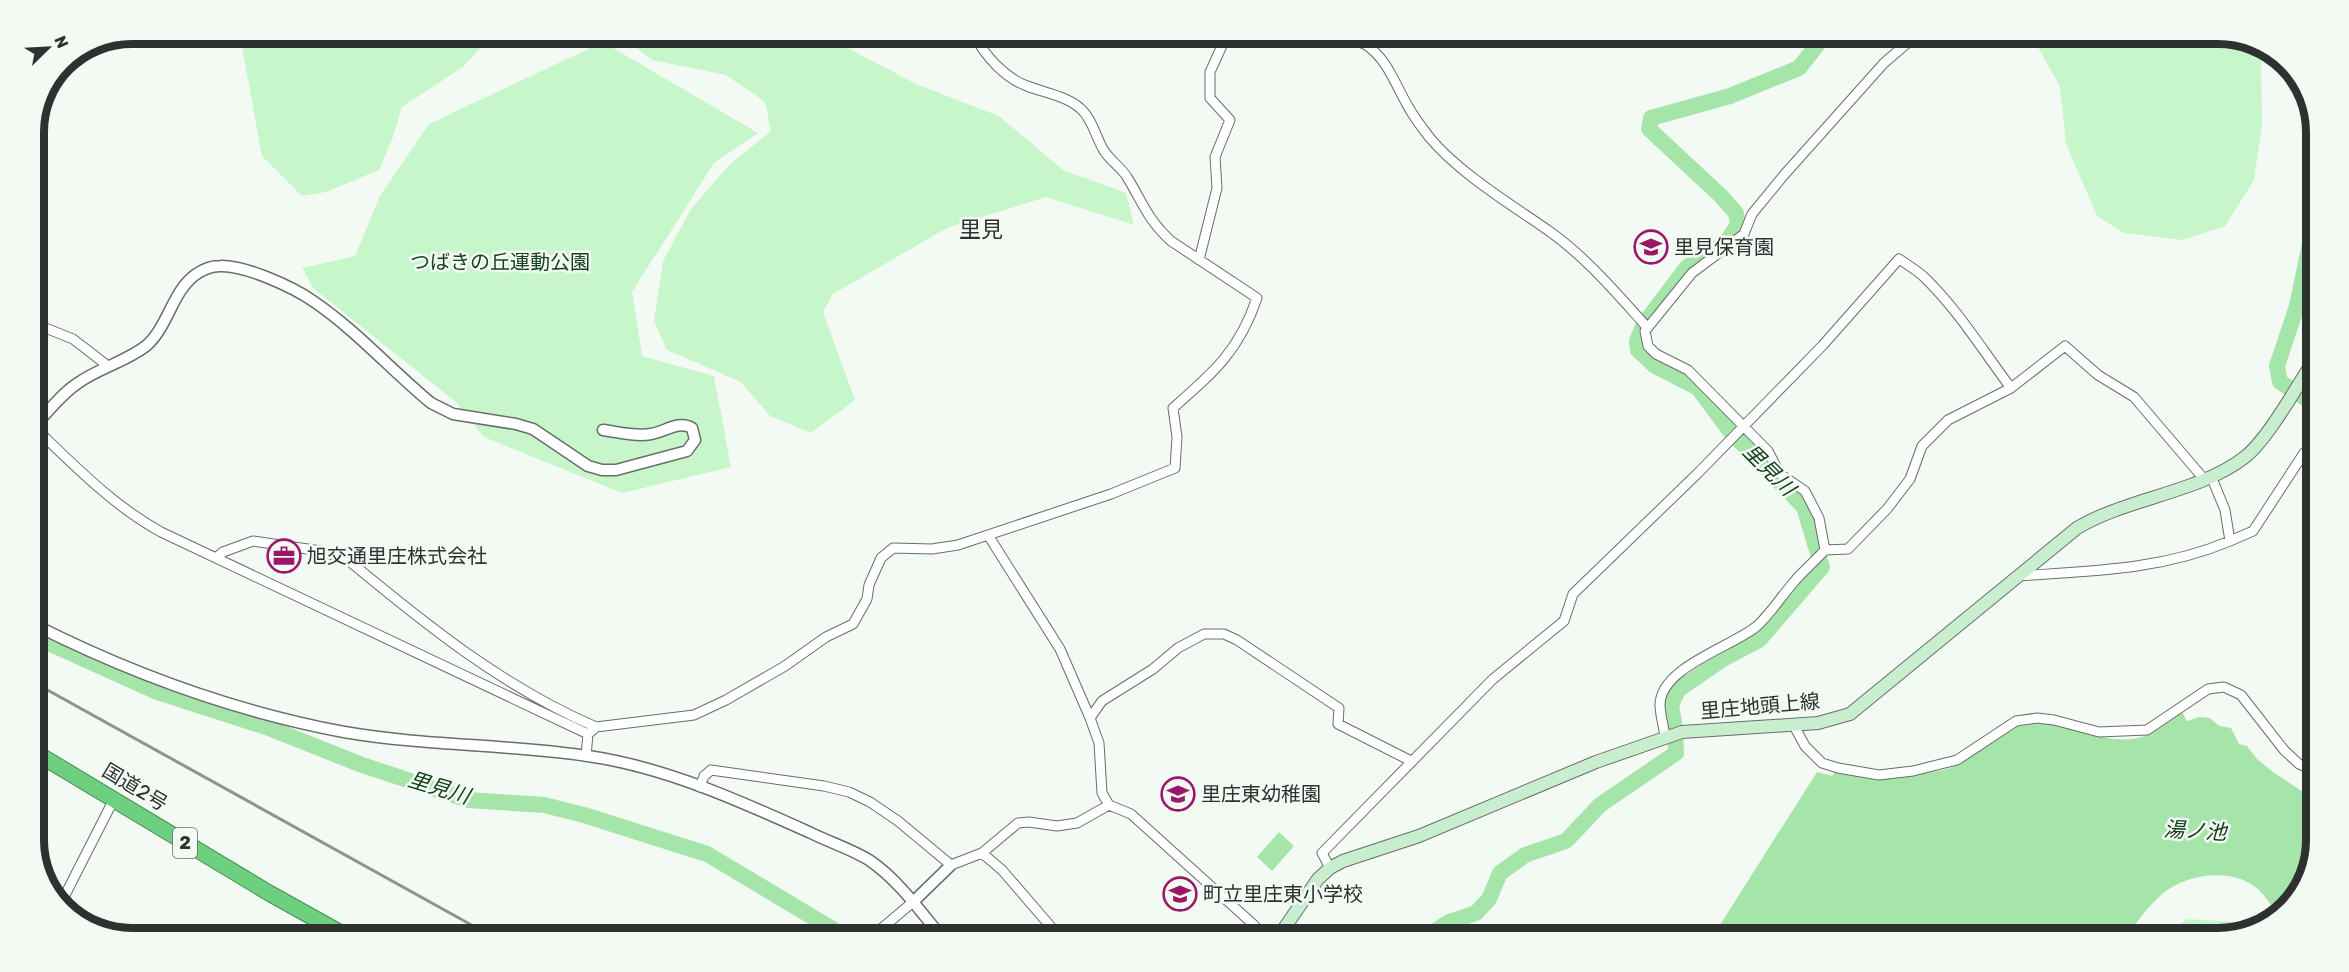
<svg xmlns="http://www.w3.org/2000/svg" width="2349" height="972" font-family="Rubik,'Noto Sans JP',sans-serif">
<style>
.green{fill:#c7f6ca}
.water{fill:#a5e5aa}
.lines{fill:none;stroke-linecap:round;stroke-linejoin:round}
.river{stroke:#a5e5aa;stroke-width:16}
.minor-casing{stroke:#686e68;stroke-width:11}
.tertiary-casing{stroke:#686e68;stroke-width:13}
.secondary-casing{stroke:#686e68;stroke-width:14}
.trunk-casing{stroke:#3f914e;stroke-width:17}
.minor{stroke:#fff;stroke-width:9}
.tertiary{stroke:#fff;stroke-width:10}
.secondary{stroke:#c8edcf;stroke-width:12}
.trunk{stroke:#6cd07e;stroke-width:15}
.rail{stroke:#8e938f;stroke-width:3}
.labels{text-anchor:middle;stroke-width:5;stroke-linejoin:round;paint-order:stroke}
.shield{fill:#f3faf4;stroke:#696d6a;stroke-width:1.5}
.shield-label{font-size:18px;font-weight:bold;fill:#2e312f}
.poi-label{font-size:20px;fill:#2e312f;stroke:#f3faf4;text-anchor:start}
.park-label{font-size:20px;fill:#16431d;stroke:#f3faf4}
.street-label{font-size:20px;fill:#2e312f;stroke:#f3faf4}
.water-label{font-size:21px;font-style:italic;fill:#0e3c16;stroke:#f3faf4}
.quarter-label{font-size:22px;fill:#2e312f;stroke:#f3faf4}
.rim{fill:none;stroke:#2e312f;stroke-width:8}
</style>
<rect width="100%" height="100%" fill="#f3faf4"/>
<path class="green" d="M255 33 493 34 463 67 402 107 393 137 379 170 326 192 302 196 262 156 242 47Z
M620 35H820L827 37 916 84 999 116 1063 170 1126 193 1134 225 1046 197 947 228 833 294 823 312 855 400 811 433 770 416 741 382 667 350 654 321 663 261 691 209 729 165 771 131 765 102 726 75 652 60Z
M2034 40H2255L2261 45 2262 125 2254 180 2225 226 2182 240 2124 233 2097 216 2066 144 2060 87Z
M603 42 758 133 714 163 632 292 642 356 714 376 731 467 622 493 484 437 456 402 314 289 302 268 355 256 380 196 429 124Z
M2187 919 2235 922 2250 929 2217 939H2160Z"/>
<path class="water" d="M2183 713 2186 720 2189 721 2198 717 2210 718 2219 726 2231 728 2239 744 2247 746 2257 759 2273 772 2309 796V878L2278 916C2270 904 2263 891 2251 884 2225 868 2182 875 2160 896 2146 908 2136 924 2124 939L1717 937 1718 928 1817 772 1832 776 1835 772 1845 774 1847 771C1880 772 1933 779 1962 763 1977 753 1992 740 2006 729L2009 732 2018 726 2031 724V721L2075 727 2078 731C2100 736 2125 745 2147 735 2161 729 2169 717 2183 713Z
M1279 832 1294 846 1272 871 1257 857Z"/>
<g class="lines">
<path class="river" d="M2313 403 2280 382 2277 366 2297 306 2315 220
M33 636 157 692 269 728 362 765 468 800 544 805 584 815 707 854 841 934
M1433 936 1435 931 1449 922 1476 913 1489 899 1500 873 1525 855 1566 841 1600 805 1676 753 1675 728 1671 705 1678 690 1723 659 1759 640 1822 567 1804 507 1730 431 1698 388 1655 366 1638 350 1637 341 1644 324 1687 267 1727 242 1738 224 1736 213 1721 196 1649 129 1651 118 1730 96 1799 68 1822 39"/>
<g class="minor-casing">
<path id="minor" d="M1339 37C1348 39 1358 40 1366 45 1388 59 1396 87 1409 108 1415 119 1423 129 1430 138 1459 173 1512 205 1549 231 1586 257 1617 294 1647 327
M1199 260 1217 188 1215 157 1230 120 1210 98V72L1226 37
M33 323 73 339 108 366
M33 426C74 465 112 505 161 532L588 734 586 756
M2211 476 2225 510 2230 541 2253 531 2304 453 2313 447
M988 535 1060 649 1090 718 1099 743 1102 793 1109 805 1131 814 1254 925 1262 936
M1825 550 1819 518 1805 491 1780 474 1768 451 1688 370 1656 354 1648 346 1645 331 1692 273 1744 234 1752 214 1784 175 1884 63 1912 39
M216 558 223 552 253 541 321 551 348 560C425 624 503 687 596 727
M2018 576C2092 571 2161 570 2230 541
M1090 718 1102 701 1153 669 1178 648 1204 634H1224L1237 640 1339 708 1338 724 1411 761
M1793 724 1805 746 1822 763 1838 768 1879 775 1913 771 1957 760 2016 721 2037 718 2054 720 2099 732 2147 730 2208 689 2224 687 2241 695 2284 750 2299 764 2310 769
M588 734 596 727 694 715 726 700 785 666 826 637 853 624 867 599 869 585 881 558 893 548 932 549 958 545 1111 494 1175 468 1177 437 1173 408C1214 372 1239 351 1257 298L1171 241C1147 219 1143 203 1127 177 1121 167 1109 160 1103 149 1096 137 1092 119 1081 109 1067 96 1045 93 1027 86 1005 78 985 56 975 36
M1665 737C1664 727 1660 715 1660 705 1660 667 1734 646 1757 626 1771 613 1781 597 1793 583 1803 571 1815 561 1825 550L1848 549 1887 509 1910 479 1922 446 1948 420 2011 388 2065 346 2098 375 2134 397 2204 479
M700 787 704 776 711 770 824 786 849 792 870 802 898 821 951 865 982 853 1018 823 1029 822 1057 826 1077 823 1109 805
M982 853 1002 870 1058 935
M1330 868 1322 853 1493 679 1564 621 1573 594 1697 474 1823 345 1899 259C1908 265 1918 271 1925 278 1959 311 1983 351 2011 388
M60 905 114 799
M875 934 913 902"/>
</g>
<g class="tertiary-casing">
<path id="tertiary" d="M33 428C47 413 60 395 78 383 99 368 125 362 146 346 168 327 172 292 195 275 202 270 212 266 220 266 245 265 293 287 313 301 356 330 391 370 431 403L453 414 516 424 533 429 588 466 602 470H616L687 451 695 440 692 428C678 420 665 432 651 434 635 437 618 432 603 430
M33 624C130 673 237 712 344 732 425 746 507 744 588 756 665 767 740 801 811 833 829 842 851 849 869 860 897 879 918 908 940 935
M913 902 951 865"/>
</g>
<g class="secondary-casing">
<path id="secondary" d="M1279 936 1318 879 1330 868 1343 861 1419 836 1596 762 1682 732 1818 723 1850 714 2077 528C2127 498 2201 492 2245 457 2268 439 2297 386 2314 360"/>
</g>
<g class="trunk-casing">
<path id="trunk" d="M33 751 269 893 339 932"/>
</g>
<use href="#minor" class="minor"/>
<use href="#tertiary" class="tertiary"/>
<use href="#secondary" class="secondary"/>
<use href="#trunk" class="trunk"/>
<path class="rail" d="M33 682 486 933"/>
</g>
<defs>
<g id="school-ring" transform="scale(1.725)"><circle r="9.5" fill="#f3faf4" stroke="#9d1768" stroke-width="1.5"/><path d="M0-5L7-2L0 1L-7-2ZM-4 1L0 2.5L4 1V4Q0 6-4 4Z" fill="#9d1768"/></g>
<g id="office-ring" transform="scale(1.725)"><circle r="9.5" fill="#f3faf4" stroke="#9d1768" stroke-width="1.5"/><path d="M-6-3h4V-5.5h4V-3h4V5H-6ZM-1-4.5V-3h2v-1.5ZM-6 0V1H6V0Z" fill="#9d1768"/></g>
</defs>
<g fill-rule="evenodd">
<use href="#school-ring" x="1651" y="247"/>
<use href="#office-ring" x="284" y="556"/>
<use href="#school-ring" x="1178" y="794"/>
<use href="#school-ring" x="1180" y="894"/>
</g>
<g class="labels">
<rect class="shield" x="173" y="828" width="24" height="30" rx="4.5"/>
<g class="shield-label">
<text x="185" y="849">2</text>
</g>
<g class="poi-label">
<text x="1674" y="254">里見保育園</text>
<text x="307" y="563">旭交通里庄株式会社</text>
<text x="1201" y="801">里庄東幼稚園</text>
<text x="1203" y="901">町立里庄東小学校</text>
</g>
<g class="park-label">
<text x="500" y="269">つばきの丘運動公園</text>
</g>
<g class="street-label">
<text transform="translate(1760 706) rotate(-5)" y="7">里庄地頭上線</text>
<text transform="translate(135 787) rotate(31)" y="7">国道2号</text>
</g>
<g class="water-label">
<text transform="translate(1769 470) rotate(45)" y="7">里見川</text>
<text transform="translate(439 788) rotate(17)" y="7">里見川</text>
<text transform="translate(2195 831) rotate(3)" y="7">湯ノ池</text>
</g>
<g class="quarter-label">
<text x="981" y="237">里見</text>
</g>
</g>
<path d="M0 0H2349V972H0ZM132 44H2218A88 88 0 0 1 2306 132V840A88 88 0 0 1 2218 928H132A88 88 0 0 1 44 840V132A88 88 0 0 1 132 44Z" fill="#f3faf4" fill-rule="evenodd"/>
<path class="rim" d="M132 44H2218A88 88 0 0 1 2306 132V840A88 88 0 0 1 2218 928H132A88 88 0 0 1 44 840V132A88 88 0 0 1 132 44Z"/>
<g transform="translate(48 48) rotate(66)" stroke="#f3faf4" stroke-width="4.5" paint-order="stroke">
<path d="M0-4.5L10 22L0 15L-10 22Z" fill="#2e312f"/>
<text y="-9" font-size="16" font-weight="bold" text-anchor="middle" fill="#2e312f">N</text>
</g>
</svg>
